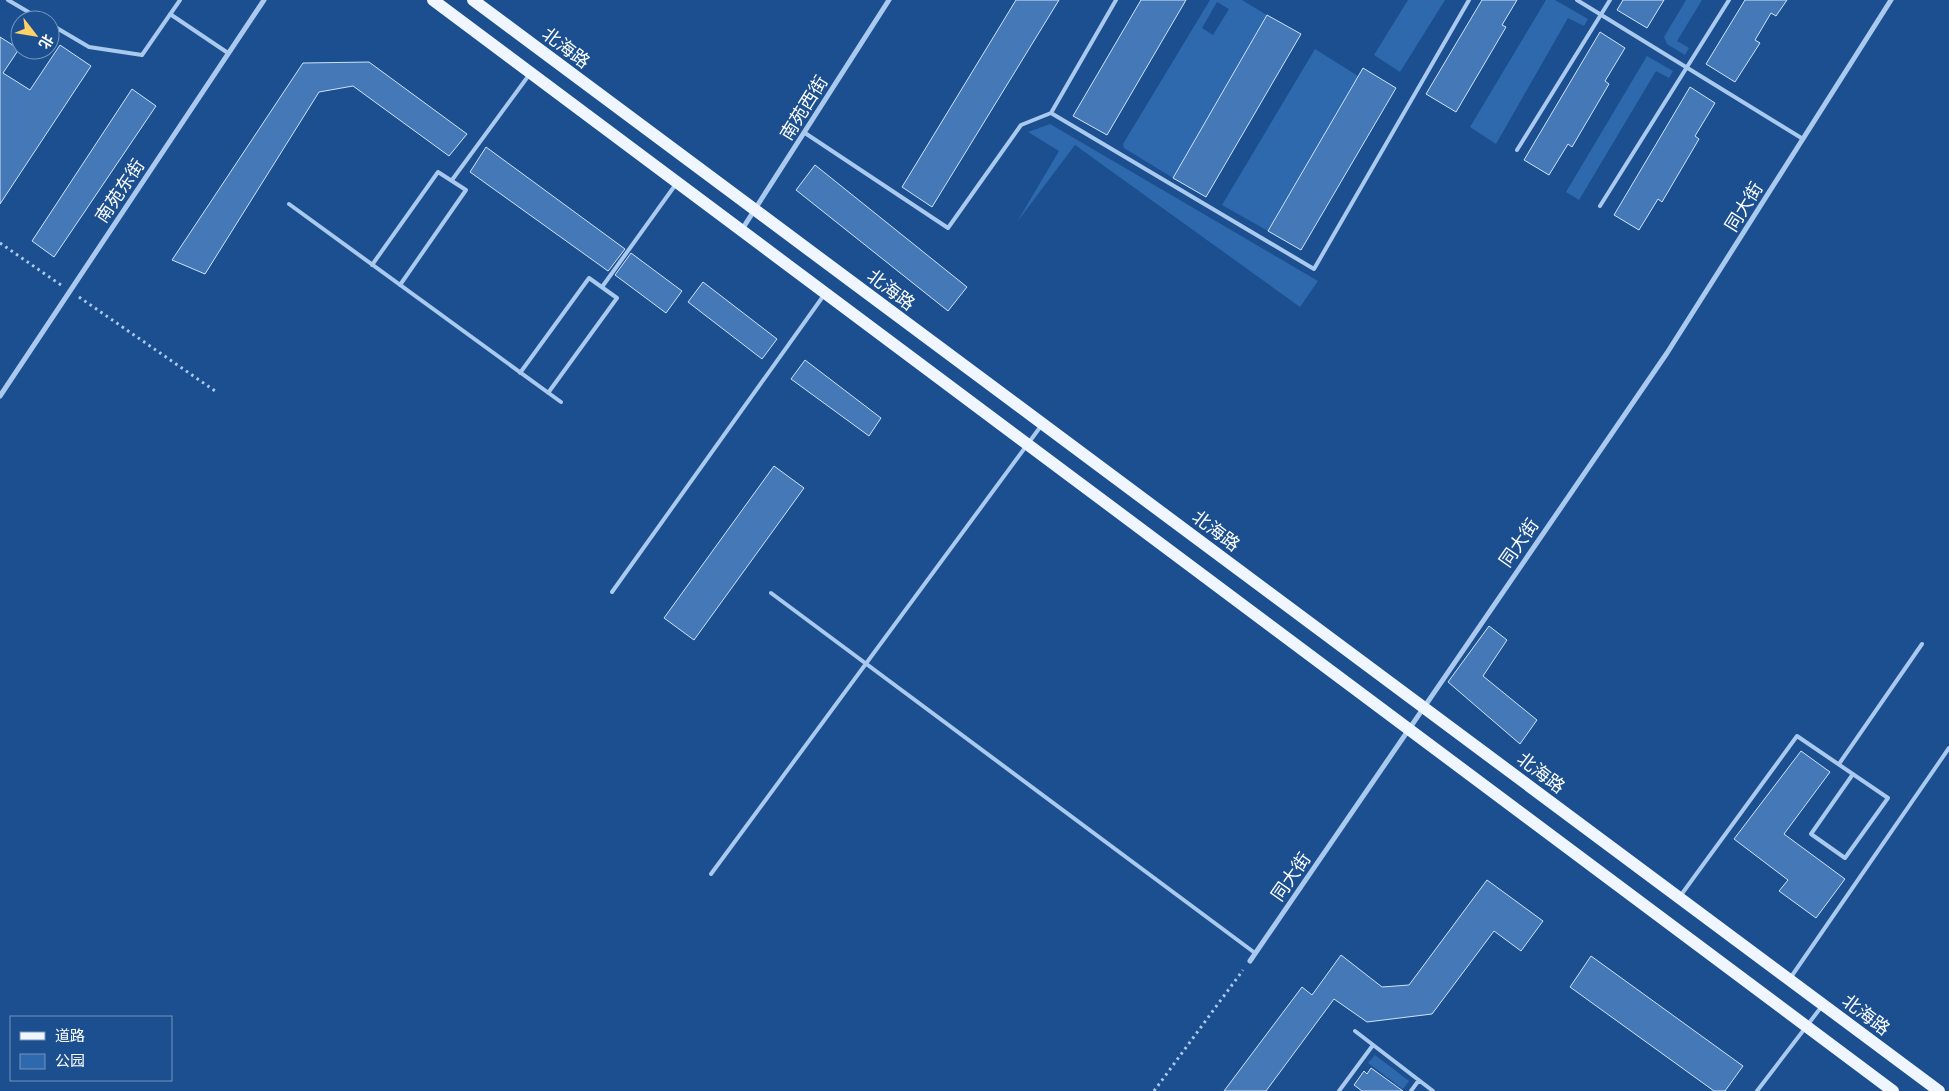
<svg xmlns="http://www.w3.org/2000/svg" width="1949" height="1091" font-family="'Exo 2','Noto Sans SC',sans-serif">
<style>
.green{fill:#2e69ad;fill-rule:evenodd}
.building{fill:#4478b7;stroke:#cfe3fa}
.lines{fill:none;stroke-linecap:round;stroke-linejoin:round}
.path{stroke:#a9c9ee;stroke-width:3;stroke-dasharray:2.5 4;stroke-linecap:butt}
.lane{stroke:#a9c9ee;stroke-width:4}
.street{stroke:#a9c9ee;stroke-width:5}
.primary{stroke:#f0f6ff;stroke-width:12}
.labels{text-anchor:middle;stroke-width:5;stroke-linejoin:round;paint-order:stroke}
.street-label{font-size:18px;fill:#fff;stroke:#1b4f8f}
</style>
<rect width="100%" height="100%" fill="#1b4f8f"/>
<path class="green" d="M1210 0H1242L1267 15 1173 178 1124 148 1123 144ZM1217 2 1229 9 1213 35 1202 28Z
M1408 0H1445L1400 72 1374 55Z
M1546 0H1555L1588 19 1584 26 1568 18 1496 144 1470 127Z
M1686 0H1702L1677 41 1689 48 1685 55 1667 44 1664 37Z
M1315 49 1358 76 1268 231 1222 205Z
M1647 56 1673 71 1669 78 1656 71 1579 200 1566 192Z
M1050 124 1318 281 1300 307 1075 145 1017 222 1059 151 1028 132Z
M1375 1055 1409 1081 1403 1089 1368 1063Z"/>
<path class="building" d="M1016 0H1059L932 207 902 187Z
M1141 0H1186L1107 135 1073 116Z
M1482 0H1517L1502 25 1506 27 1456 112 1426 94Z
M1623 0H1664L1647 28 1617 10Z
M1745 0H1787L1776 16 1771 13 1755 40 1760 43 1735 82 1706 64Z
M1267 15 1301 34 1206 197 1173 178Z
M1600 32 1625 48 1605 81 1609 84 1572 147 1568 144 1549 175 1524 160Z
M0 37 19 49 3 73 30 90 60 45 91 66 0 204Z
M369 62 467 134 449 156 353 86 319 92 205 274 172 260 303 63Z
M1363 68 1396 88 1301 250 1268 231Z
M1690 87 1715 103 1695 136 1699 139 1662 202 1658 199 1639 230 1614 215Z
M132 89 156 106 54 257 32 241Z
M486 147 625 249 609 270 608 271 470 172Z
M815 165 967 287 948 311 796 190Z
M631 253 682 291 666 313 615 275Z
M703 282 777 339 762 359 688 302Z
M805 360 881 418 869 436 791 379Z
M774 466 804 488 694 640 664 618Z
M1489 626 1507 640 1483 676 1537 720 1520 744 1448 682Z
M1801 751 1830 772 1784 834 1845 879 1816 918 1779 891 1788 880 1734 839Z
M1487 880 1543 921 1521 951 1494 931 1432 1014 1367 1022 1334 999 1266 1091H1224L1302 987 1312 995 1341 955 1382 987 1409 985Z
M1591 956 1743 1066 1725 1091H1714L1570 987Z
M1371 1068 1403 1091H1362L1354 1085 1364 1071 1367 1074Z"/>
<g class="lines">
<path class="path" d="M0 243 61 285
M79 297 218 393
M1154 1091 1243 970"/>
<path class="lane" d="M8 0 42 20
M1577 0 1803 139
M170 14 228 53
M50 24 89 47 142 55 180 0
M1051 113 1116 0
M805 133 948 228 1021 125 1051 113 1314 269 1469 0
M1517 150 1610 0
M452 180 529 75
M289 204 561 402
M1600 206 1729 0
M372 265 438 172 466 190 400 285
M602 287 676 184
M520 373 589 278 617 298 548 393
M612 592 824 295
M771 593 1255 953
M1839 764 1922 644
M711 874 1041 426
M1681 895 1797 736 1888 798 1845 858 1811 834 1853 774
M1791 977 1949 748
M1355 1031 1433 1091
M1339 1091 1373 1045
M1411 1091 1419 1080
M1757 1091 1822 1006"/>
<path class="street" d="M741 231 889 0
M0 396 264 0
M1250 961 1667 353 1891 0"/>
<path class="primary" d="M433 0 1893 1091
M473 0 1939 1091"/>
</g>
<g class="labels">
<g class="street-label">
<text transform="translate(566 48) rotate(37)" y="6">北海路</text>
<text transform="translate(804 108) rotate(-58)" y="6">南苑西街</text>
<text transform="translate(120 191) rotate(-56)" y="6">南苑东街</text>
<text transform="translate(1744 207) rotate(-58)" y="6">同大街</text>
<text transform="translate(891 290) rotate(37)" y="6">北海路</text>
<text transform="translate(1216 531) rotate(37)" y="6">北海路</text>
<text transform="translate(1519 543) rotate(-55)" y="6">同大街</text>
<text transform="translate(1541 773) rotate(37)" y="6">北海路</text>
<text transform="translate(1291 877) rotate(-55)" y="6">同大街</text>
<text transform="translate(1866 1015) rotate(37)" y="6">北海路</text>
</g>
</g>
<rect x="10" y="1016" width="162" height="65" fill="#1b4f8f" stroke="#7695bc"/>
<rect x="20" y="1032" width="25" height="8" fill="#f0f6ff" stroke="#7695bc"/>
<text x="55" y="1041" font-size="15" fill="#ffffff">道路</text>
<rect x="20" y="1054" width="25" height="15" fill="#2e69ad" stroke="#7695bc"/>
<text x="55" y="1066" font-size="15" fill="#ffffff">公园</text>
<g transform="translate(35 35) rotate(121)"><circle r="24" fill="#1b4f8f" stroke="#7695bc"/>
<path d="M0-4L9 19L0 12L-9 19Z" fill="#ffd166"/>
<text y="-8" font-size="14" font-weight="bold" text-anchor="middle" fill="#ffffff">北</text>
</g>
</svg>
